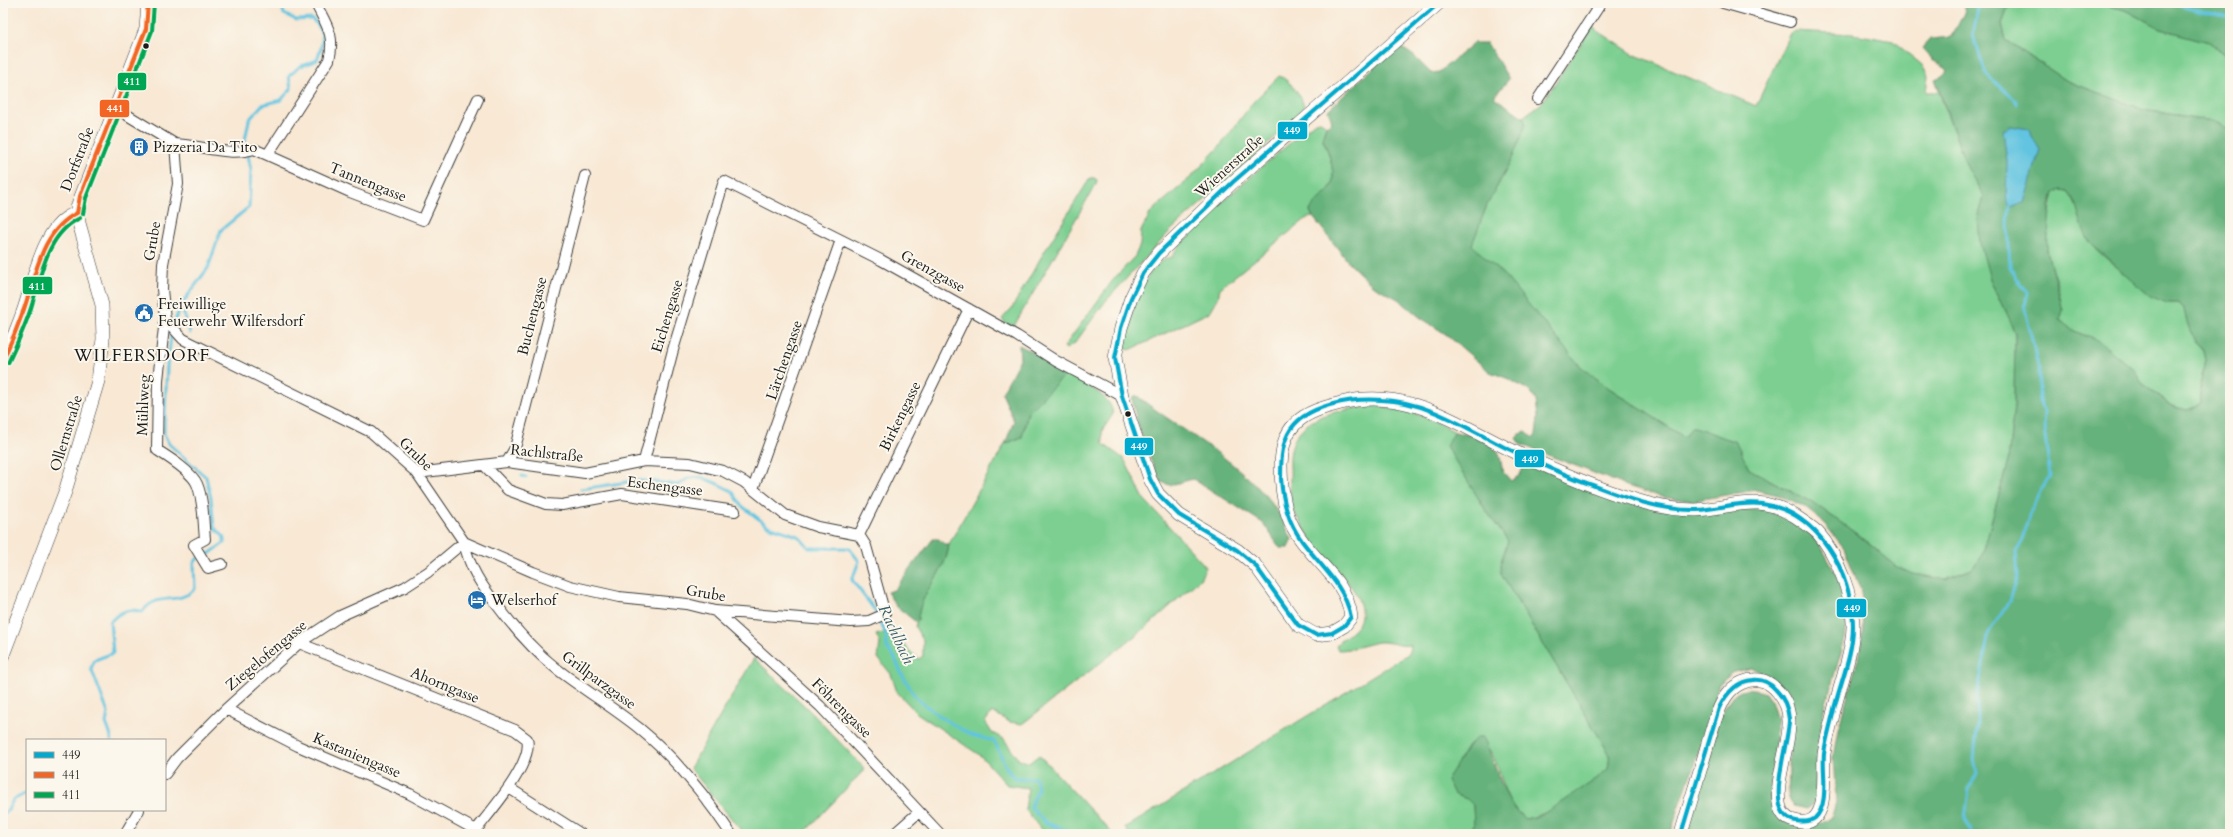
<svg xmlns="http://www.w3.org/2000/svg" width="2233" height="837" font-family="Cardo,serif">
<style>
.green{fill:#7dcf91;stroke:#4c7656}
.forest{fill:#66b27b;stroke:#41674c;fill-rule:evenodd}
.water{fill:#62c4e0;stroke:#3f707e}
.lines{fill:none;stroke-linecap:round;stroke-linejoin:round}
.stream{stroke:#62c4e0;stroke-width:3}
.minor-casing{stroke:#3d3b38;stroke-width:12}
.tertiary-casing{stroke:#3d3b38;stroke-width:14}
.minor{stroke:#fff;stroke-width:10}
.tertiary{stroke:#fff;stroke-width:13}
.bus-1-casing{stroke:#fbf7ec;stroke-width:7}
.bus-2-casing{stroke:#fbf7ec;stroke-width:7}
.bus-3-casing{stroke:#fbf7ec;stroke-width:7}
.bus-1{stroke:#00a9ce;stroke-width:4}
.bus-2{stroke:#f26522;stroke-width:4}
.bus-3{stroke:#00a651;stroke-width:4}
.bus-dot{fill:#1c1c1c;stroke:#fbf7ec;stroke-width:1.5}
.labels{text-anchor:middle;stroke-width:4;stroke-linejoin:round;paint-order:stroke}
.poi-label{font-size:15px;fill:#1c1c1c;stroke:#fbf7ec;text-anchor:start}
.street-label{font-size:15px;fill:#1c1c1c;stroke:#fbf7ec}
.water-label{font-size:16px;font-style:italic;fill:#385f6a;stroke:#fbf7ec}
.quarter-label{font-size:17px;letter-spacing:1px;fill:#1c1c1c;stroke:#fbf7ec}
.line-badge{stroke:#fbf7ec;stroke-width:1.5}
.badge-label{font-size:11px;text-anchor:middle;font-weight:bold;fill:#fff}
</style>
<rect width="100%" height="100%" fill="#fbf7ec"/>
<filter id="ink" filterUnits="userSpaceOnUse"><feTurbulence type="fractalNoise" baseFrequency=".025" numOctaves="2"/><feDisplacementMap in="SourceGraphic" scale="8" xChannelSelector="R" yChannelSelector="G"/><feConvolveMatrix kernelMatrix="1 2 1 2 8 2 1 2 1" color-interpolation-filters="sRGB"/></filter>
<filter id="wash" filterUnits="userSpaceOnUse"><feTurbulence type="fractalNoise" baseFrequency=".012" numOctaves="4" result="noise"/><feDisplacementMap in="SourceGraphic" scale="16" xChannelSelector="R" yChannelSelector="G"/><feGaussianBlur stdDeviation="0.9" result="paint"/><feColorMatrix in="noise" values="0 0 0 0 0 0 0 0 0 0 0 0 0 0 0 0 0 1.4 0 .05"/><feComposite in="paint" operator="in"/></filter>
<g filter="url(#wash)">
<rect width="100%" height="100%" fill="#f8e8d4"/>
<path class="green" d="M2009 3H2093L2126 10 2161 29 2209 42 2230 58V130L2214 121 2144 110 2067 81 2006 40 2002 24Z
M1592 27 1633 54 1756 106 1789 35 1794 31 1854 34 1893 41 1922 65 1928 76 1926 92H1939L1967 167 1984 197 1978 219 1990 279 2015 333 2014 405 2008 461 1983 553 1972 569 1945 579 1911 574 1894 565 1873 546 1815 504 1749 469 1744 461 1741 450 1687 435 1682 436 1609 388 1580 366 1471 245 1487 205 1511 161 1526 125 1523 117 1542 103Z
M1279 76C1289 79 1303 97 1304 107L1291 123 1170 231 1105 302 1075 343 1066 349 1064 347 1113 280 1135 256 1140 245 1141 231 1151 212 1190 178 1221 145 1254 101Z
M1321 121 1326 126 1322 138C1328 149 1338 177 1330 188 1323 197 1315 201 1310 211L1313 217 1307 218 1220 288 1218 298 1210 312 1132 349 1128 350 1123 347C1129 322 1143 262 1172 257 1183 236 1202 221 1219 205 1250 176 1283 149 1315 122Z
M1090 178H1094L1097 180 1096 184 1014 326 1006 324 1002 319 1012 308 1043 254Z
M2059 190 2068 191C2080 206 2081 225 2090 242 2095 252 2155 298 2167 302 2170 304 2175 303 2179 303L2184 310 2189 328 2198 344 2202 347 2205 360 2200 385 2201 405 2187 410 2172 406 2144 385 2134 370 2100 342 2072 330 2060 320C2066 300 2052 275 2048 254 2045 238 2050 209 2054 193Z
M1065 375C1075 376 1106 395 1110 405 1112 408 1112 411 1113 414L1102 431 1103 444 1124 459 1144 499 1206 567 1200 579 1149 625 1022 724 1010 722 992 712 985 722 992 733 1004 739 1017 758 1029 763 1039 755 1113 834 1043 832 1025 809 1028 788 1007 785 981 756 917 713 897 692 891 674 878 658 880 643 876 635 890 631 915 656 919 659 923 656V640L915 627 916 622 918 620C919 591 946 575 949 544L1005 444 1022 437 1028 412Z
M1370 406C1402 407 1428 416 1455 432L1447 446 1485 509 1508 541 1500 565 1501 574 1610 755 1608 769C1586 789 1556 813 1525 819 1502 801 1504 777 1492 754 1489 748 1482 742 1477 737L1468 746 1448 780 1454 794 1467 799 1473 805 1474 825 1467 834H1129L1125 828 1408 654 1411 645C1398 647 1390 641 1379 642 1365 644 1353 650 1338 650L1336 645C1346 634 1363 629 1361 610 1358 587 1340 576 1326 559 1315 546 1306 531 1297 517 1287 502 1291 481 1290 464 1288 417 1334 411 1370 406Z
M754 658 808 709 865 769 803 834H744L690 768Z"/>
<path class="forest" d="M1966 3H2009L2002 24 2006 40 2067 81 2144 110 2214 121 2230 130V834H1685L1720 717C1732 694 1738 684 1766 693L1771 700 1777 720 1770 797 1774 810 1782 821 1802 827 1821 823 1832 816 1836 802 1833 757 1838 729 1858 659 1863 631 1864 609 1860 588 1844 548 1823 522 1803 506 1778 495 1756 490 1691 501 1662 497 1627 486 1520 444 1516 438 1518 435 1526 432 1533 438 1536 435 1538 418 1536 401 1531 392 1509 379 1490 372 1447 335 1421 318 1398 299 1372 285 1350 264 1313 217 1310 211C1315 201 1323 197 1330 188 1338 177 1328 149 1322 138L1326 126 1332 122 1328 110 1398 45 1414 56 1431 73 1439 72 1474 43H1487L1509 79 1494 97 1523 117 1526 125 1511 161 1487 205 1472 245 1506 277 1580 366 1609 388 1682 436 1687 435 1691 427H1695L1736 442 1749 469 1815 504 1873 546 1894 565 1912 574 1945 579 1972 569 1983 553 2008 461 2014 405 2015 333 1990 279 1980 243 1978 219 1984 197 1967 167 1935 79 1942 76 1948 70 1931 58 1922 48 1930 39 1952 37 1964 13ZM2004 130 2024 203 2007 162ZM2060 190 2068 191 2074 199 2083 229 2091 244 2150 296 2167 303H2179L2184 310 2189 328 2198 344 2202 347 2205 360 2200 385 2201 405 2187 410 2171 406 2144 385 2134 370 2100 342 2072 330 2060 320 2063 310 2047 252 2050 206 2054 193Z
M2093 3H2218L2230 6V58L2209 42 2161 29 2126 10Z
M1019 345 1048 360 1065 375 1028 412 1022 437 1005 444 1014 421 1002 393 1020 359Z
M1134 396H1137C1184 433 1244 462 1278 512 1284 520 1287 531 1292 539L1288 548H1280L1263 523 1193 479 1170 485 1161 482C1148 456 1137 427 1132 398Z
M1455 432 1474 436 1491 445 1499 453 1503 472 1511 481 1520 475 1524 465 1536 467 1648 506 1720 511 1764 509 1788 517 1806 529 1820 544 1839 580 1848 617 1845 639 1824 710 1818 748 1815 803 1807 809 1794 806 1788 799 1790 725 1768 677 1752 668 1734 672 1719 684 1704 736 1670 834H1467L1474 825 1473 805 1467 799 1454 794 1447 780 1468 746 1477 737H1483C1497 764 1501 800 1525 819L1540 816 1595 780 1608 769 1610 755 1501 574 1500 565 1508 541 1485 509 1446 446Z
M933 539H939L944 544H949C946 575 919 591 918 620L916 622 896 606 887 592 894 590Z"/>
<path class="water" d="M2011 126 2028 129 2040 150 2024 203 2010 207 2006 196 2007 162 2003 130Z"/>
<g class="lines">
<path class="stream" d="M1979 3 1973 35 1986 74 2015 100 2017 104
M2172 3 2230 18
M181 305 190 333
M173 325 181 305 208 268 221 230 249 207 251 170 245 140 249 120 262 105 281 100 291 89 289 76 299 67 317 60C323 44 327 32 312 19L296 20 284 14 281 3
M172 331 167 366 164 434 169 444 206 477 211 498 214 527 224 537V543L209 554 203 555
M522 476 526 477
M581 489 634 481H648L678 485 689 478 701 477 718 484 732 491 742 506 768 526 798 536 809 548H849L859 561 852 580 874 609 886 634 887 648 895 658 901 673 916 698 942 718 971 735 994 741C1000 750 1006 773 1014 777 1019 779 1030 778 1036 778L1038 789 1031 807C1049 831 1054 822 1075 834
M111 740V736L106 723 108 713 91 668 95 660 113 653 110 622C119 612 129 607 142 612 159 590 176 607 195 589L194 563 198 558
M3 815 9 808 13 800 27 793
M1973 834 1965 819 1969 789 1977 773 1974 759 1977 728V696L1989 632 2010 601 2018 576 2016 552C2027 537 2024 527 2031 511 2036 499 2041 487 2050 476L2044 428 2045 413 2039 401V370L2025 309 2027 293 2010 268 2008 221 2010 207"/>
</g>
</g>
<g filter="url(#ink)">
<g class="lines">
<g class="minor-casing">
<path id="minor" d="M1723 3 1790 22
M1538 99 1601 3
M114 107 175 144 178 184 163 264 162 289 165 319 183 339 371 432 417 473 464 542 533 572 570 586 619 597 687 604 715 611 851 622 869 621 885 614 866 546 859 535 818 527 785 515 744 482 723 471 690 463 644 461 585 473 507 462 417 473
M175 144C202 145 228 157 254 149L350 192 423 220 478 99
M268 154 329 60C335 37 328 27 318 8
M165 319 158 380 157 450C168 457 192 472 197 484 204 501 203 521 205 539L194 545 208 568 222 564
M644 461 673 350 724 181 881 260 1017 336 1056 361 1122 396
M507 462 515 448 585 176
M485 466 508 490 546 504 562 505 622 494 735 511
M753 489 841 240
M859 535 969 309
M464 542C469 567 481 585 497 605 514 628 534 651 557 669 584 690 614 708 640 729 674 757 707 798 731 834
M715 611 820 706 940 834
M226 709 298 746 410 794 476 830C491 811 534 762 527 739L515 730 299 643
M165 774 177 758 226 709 299 643 340 616 405 587 428 572 464 542
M509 788 581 834
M125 834 139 810
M894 834 919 812"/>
</g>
<g class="tertiary-casing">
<path id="tertiary" d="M1439 3 1233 182 1159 253 1143 273 1131 298 1121 328 1115 358 1122 396 1150 479 1158 494 1179 515 1237 550 1255 565 1298 625 1316 635 1332 633 1344 626 1351 617C1347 578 1310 560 1293 527 1283 509 1281 484 1281 464 1282 449 1284 435 1295 424 1306 412 1325 407 1341 403 1410 385 1463 429 1524 456 1563 474 1604 492 1646 503 1660 507 1681 510 1696 510 1735 508 1756 492 1795 516 1802 521 1812 527 1818 533 1837 554 1854 599 1853 627 1852 657 1838 689 1832 719 1829 730 1826 742 1824 754 1822 775 1832 831 1795 821 1788 820 1783 816 1780 808 1772 780 1796 735 1787 707 1783 696 1774 685 1764 681 1749 677 1734 684 1726 696 1716 711 1711 733 1706 750 1698 778 1689 806 1681 834
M3 360C11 343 18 327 24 309 34 280 43 223 77 213
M3 655 65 492 98 381 103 339 102 305 79 223 77 207 146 29 148 3"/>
</g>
<use href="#minor" class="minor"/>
<use href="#tertiary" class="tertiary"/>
<g class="bus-1-casing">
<path id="bus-1" d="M1439 3 1233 182 1159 253 1143 273 1131 298 1121 328 1115 358 1122 396 1150 479 1158 494 1179 515 1237 550 1255 565 1298 625 1316 635 1332 633 1344 626 1351 617C1344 584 1321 567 1302 541 1288 522 1283 502 1281 479 1281 464 1281 448 1288 434 1303 404 1352 398 1382 400 1426 401 1466 428 1504 447 1534 461 1564 475 1595 486 1626 498 1662 511 1697 510 1719 509 1740 501 1762 504 1818 511 1853 573 1853 626 1853 654 1841 681 1834 709 1831 724 1826 739 1824 754 1822 772 1830 804 1815 818 1810 822 1802 822 1796 821 1761 815 1790 742 1789 719 1788 708 1784 698 1776 690 1770 683 1762 679 1753 680 1736 681 1726 694 1719 708L1681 834"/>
</g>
<g class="bus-2-casing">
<path id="bus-2" d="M77 213 80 196 146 29 148 3
M3 360C11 343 18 326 24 309 36 274 41 231 77 213"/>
</g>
<g class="bus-3-casing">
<path id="bus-3" d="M83 214 86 198 152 31 154 3
M8 363C16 346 24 329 30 311 41 278 45 235 80 218"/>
</g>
<use href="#bus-1" class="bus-1"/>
<use href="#bus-2" class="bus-2"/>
<use href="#bus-3" class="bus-3"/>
</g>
</g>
<defs>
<g id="building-disc" transform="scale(1)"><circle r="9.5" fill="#1f6fb2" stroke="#fbf7ec"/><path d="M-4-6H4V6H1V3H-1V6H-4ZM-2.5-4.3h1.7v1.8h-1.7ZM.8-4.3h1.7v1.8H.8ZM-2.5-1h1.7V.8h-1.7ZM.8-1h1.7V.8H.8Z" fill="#fff"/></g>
<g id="civic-disc" transform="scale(1)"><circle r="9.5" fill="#1f6fb2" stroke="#fbf7ec"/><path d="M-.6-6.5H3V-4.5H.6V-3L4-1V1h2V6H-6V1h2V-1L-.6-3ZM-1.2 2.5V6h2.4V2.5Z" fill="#fff"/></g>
<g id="hotel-disc" transform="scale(1)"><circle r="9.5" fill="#1f6fb2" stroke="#fbf7ec"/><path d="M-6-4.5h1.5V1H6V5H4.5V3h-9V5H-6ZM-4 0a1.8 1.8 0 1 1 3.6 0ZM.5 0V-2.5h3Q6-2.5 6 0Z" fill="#fff"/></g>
</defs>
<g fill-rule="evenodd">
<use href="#building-disc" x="139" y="147"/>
<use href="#civic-disc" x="144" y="313"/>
<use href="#hotel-disc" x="477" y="600"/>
</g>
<g class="bus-dot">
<circle cx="146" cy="46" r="3.5"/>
<circle cx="1128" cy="414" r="3.5"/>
</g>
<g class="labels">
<g class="poi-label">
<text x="153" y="152">Pizzeria Da Tito</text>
<text x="158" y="309">Freiwillige<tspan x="158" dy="17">Feuerwehr Wilfersdorf</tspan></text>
<text x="491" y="605">Welserhof</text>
</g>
<g class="street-label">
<text transform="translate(77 159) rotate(-69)" y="5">Dorfstraße</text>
<text transform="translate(1229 166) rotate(-42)" y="5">Wienerstraße</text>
<text transform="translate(368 182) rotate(22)" y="5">Tannengasse</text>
<text transform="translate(152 241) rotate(-80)" y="5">Grube</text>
<text transform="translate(933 271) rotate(29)" y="5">Grenzgasse</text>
<text transform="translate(532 316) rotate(-76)" y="5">Buchengasse</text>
<text transform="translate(667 316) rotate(-73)" y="5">Eichengasse</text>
<text transform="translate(784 360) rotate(-71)" y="5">Lärchengasse</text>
<text transform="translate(143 405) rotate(-88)" y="5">Mühlweg</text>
<text transform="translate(900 416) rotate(-64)" y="5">Birkengasse</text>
<text transform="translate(66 433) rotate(-73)" y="5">Ollernstraße</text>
<text transform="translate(547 453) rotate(6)" y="5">Rachlstraße</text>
<text transform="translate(416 454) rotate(45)" y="5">Grube</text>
<text transform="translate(665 486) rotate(7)" y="5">Eschengasse</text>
<text transform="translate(706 593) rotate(10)" y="5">Grube</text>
<text transform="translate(266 655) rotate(-40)" y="5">Ziegelofengasse</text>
<text transform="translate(599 680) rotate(36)" y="5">Grillparzgasse</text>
<text transform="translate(445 685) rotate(22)" y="5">Ahorngasse</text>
<text transform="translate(842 708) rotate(45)" y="5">Föhrengasse</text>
<text transform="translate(357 755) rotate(23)" y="5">Kastaniengasse</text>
</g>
<g class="water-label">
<text transform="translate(897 634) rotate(65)" y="6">Rachlbach</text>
</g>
<g class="quarter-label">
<text x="142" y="361">WILFERSDORF</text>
</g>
</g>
<g class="line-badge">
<rect x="117" y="72" width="30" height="19" rx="4" fill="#00a651"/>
<rect x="99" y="99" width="31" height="19" rx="4" fill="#f26522"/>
<rect x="1277" y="121" width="31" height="19" rx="4" fill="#00a9ce"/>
<rect x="22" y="276" width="31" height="19" rx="4" fill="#00a651"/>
<rect x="1124" y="437" width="30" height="19" rx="4" fill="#00a9ce"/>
<rect x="1514" y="449" width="31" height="19" rx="4" fill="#00a9ce"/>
<rect x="1836" y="598" width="31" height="20" rx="4" fill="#00a9ce"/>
</g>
<g class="badge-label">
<text x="132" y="85">411</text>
<text x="115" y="112">441</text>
<text x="1292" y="134">449</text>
<text x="37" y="290">411</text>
<text x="1139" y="450">449</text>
<text x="1530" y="463">449</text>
<text x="1852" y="612">449</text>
</g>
<rect width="2233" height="837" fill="none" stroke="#fbf7ec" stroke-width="16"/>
<rect x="26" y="739" width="140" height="72" fill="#fbf7ec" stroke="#a29f99"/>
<rect x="34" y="752" width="20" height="6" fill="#00a9ce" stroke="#a29f99"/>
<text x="62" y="759" font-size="12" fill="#1c1c1c">449</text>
<rect x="34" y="772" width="20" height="6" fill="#f26522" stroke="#a29f99"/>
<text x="62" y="779" font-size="12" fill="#1c1c1c">441</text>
<rect x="34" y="792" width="20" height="6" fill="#00a651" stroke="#a29f99"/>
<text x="62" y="799" font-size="12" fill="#1c1c1c">411</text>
</svg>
